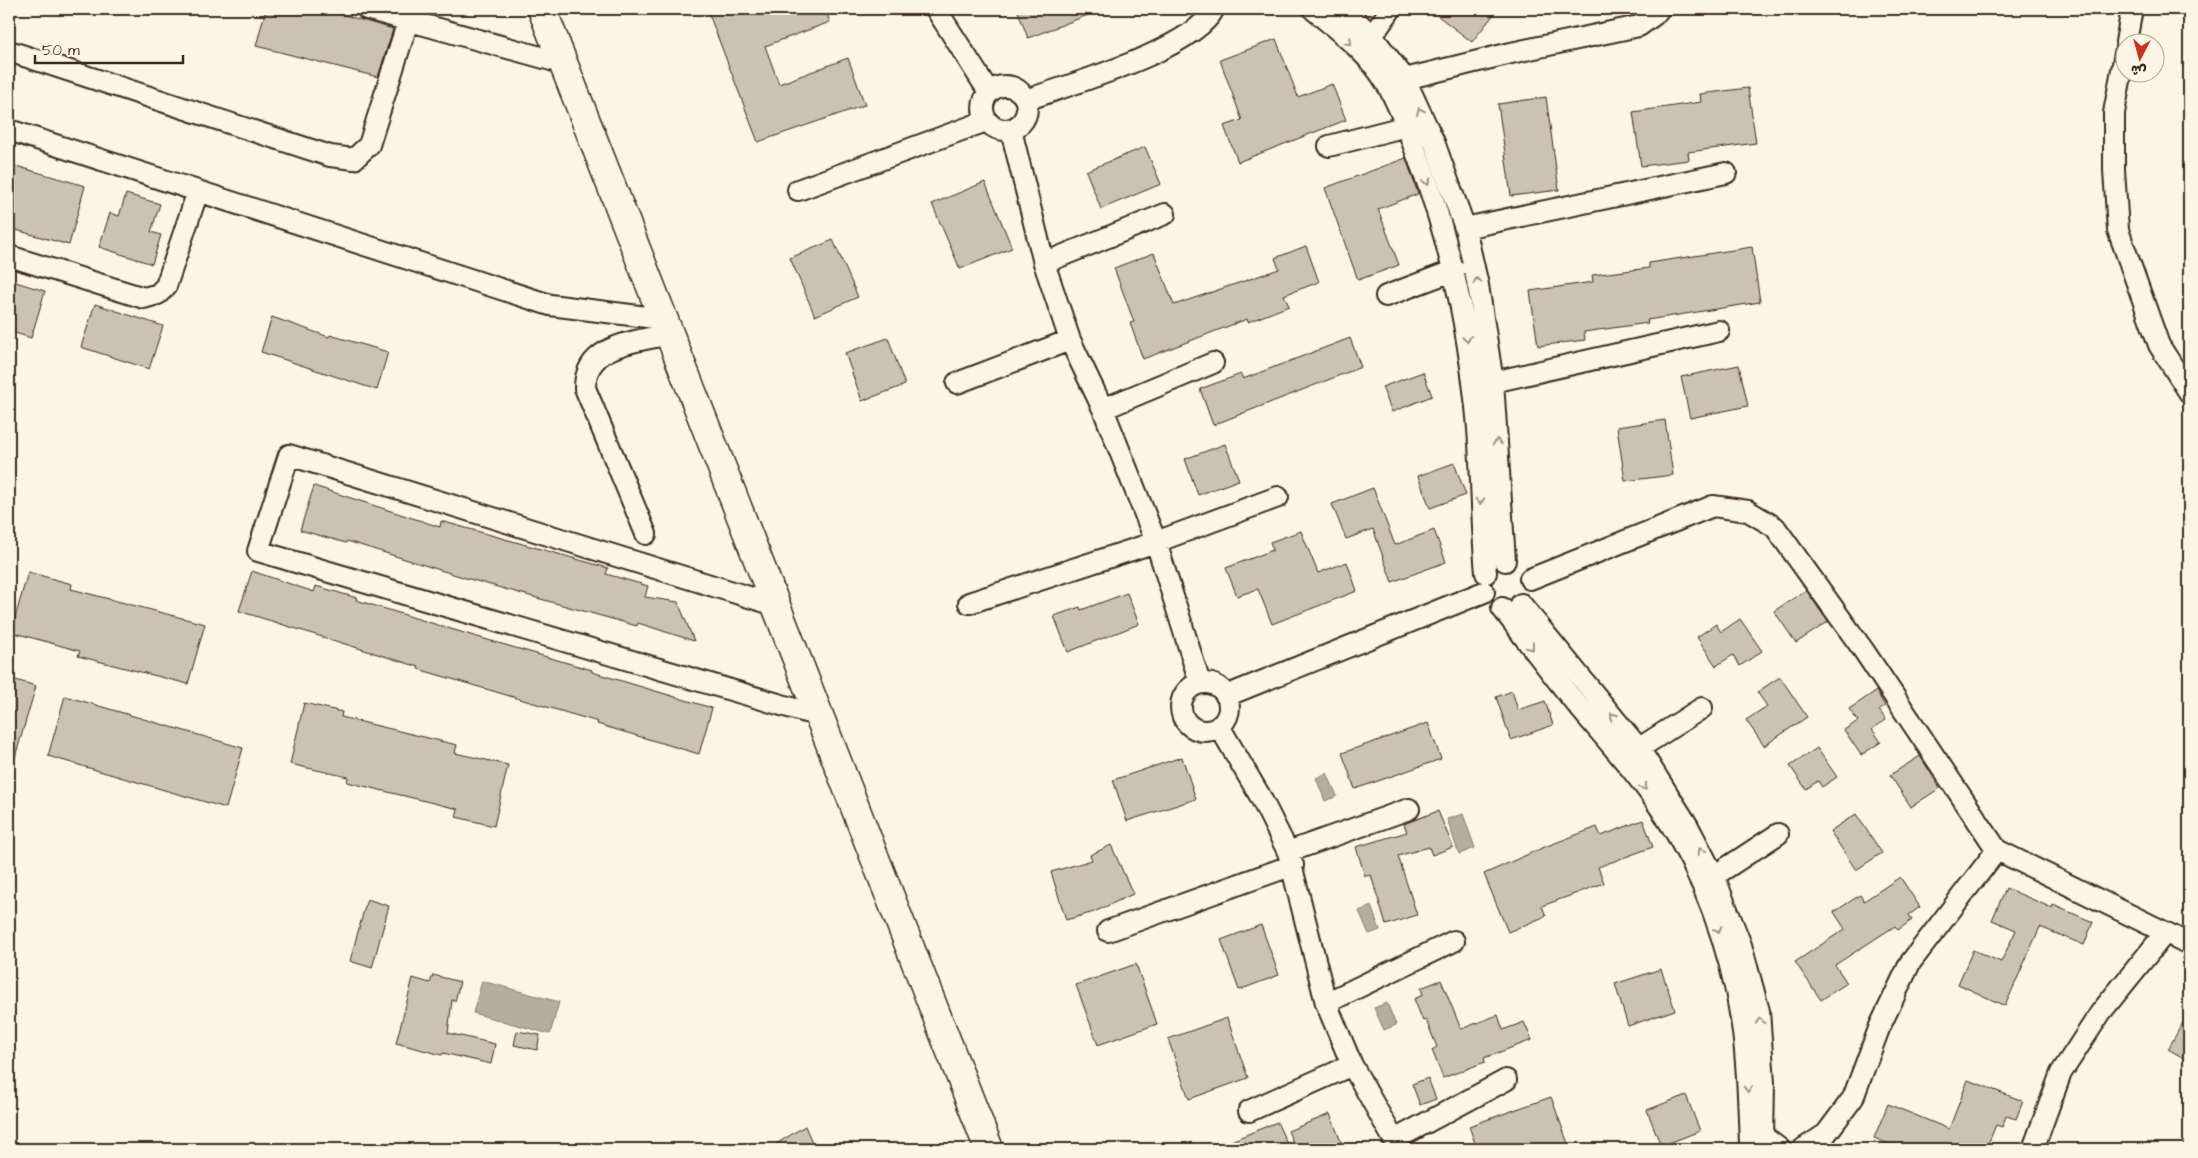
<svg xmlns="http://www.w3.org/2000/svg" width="2198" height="1158" font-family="'Architects Daughter','Playpen Sans Arabic',sans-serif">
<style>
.water{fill:#b7ad9e;stroke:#85796b}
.building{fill:#ccc2b3;stroke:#3b2a1e}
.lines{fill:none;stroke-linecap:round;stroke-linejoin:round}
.street-casing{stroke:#3b2a1e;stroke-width:24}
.primary-casing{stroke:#3b2a1e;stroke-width:31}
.street{stroke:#fcf5e5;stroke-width:20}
.primary{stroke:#fcf5e5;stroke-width:28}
.oneway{stroke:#9c9082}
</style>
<rect width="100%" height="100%" fill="#fcf5e5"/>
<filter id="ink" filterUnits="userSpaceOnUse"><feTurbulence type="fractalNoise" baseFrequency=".02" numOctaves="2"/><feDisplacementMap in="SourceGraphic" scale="10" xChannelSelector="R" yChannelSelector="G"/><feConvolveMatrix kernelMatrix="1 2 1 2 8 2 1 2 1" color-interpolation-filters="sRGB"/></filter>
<g filter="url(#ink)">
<path class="water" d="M1327 773 1337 796 1325 801 1316 778Z
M1463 814 1475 848 1459 854 1447 819Z
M1371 906 1380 930 1369 934 1359 911Z
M482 981 559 1002 550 1034 473 1013Z
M1387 1003 1396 1025 1384 1030 1374 1008Z"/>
<path class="building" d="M266 9H323L393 29 378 77 256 46Z
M707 9H825L830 22 765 46 779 84 848 58 865 105 758 142Z
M1017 9H1100L1101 10 1028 38Z
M1429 9H1498L1472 42Z
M1276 39 1298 97 1332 84 1346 120 1238 162 1224 126 1242 120 1220 60Z
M1748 88 1756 143 1688 152 1689 160 1641 166 1633 112 1701 102 1700 94Z
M1546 97 1559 190 1511 196 1498 104Z
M1145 147 1161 184 1101 209 1086 171Z
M1406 158 1418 194 1378 209 1399 265 1358 280 1325 188Z
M9 164 85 186 69 245 9 228Z
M985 182 1012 248 960 269 932 204Z
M126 194 160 204 151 232 161 235 152 264 99 247 110 213 119 216Z
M833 240 858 297 815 316 790 258Z
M1306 246 1319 282 1284 295 1289 306 1248 322 1247 319 1143 359 1130 323 1134 322 1114 268 1154 253 1174 305 1279 269 1275 258Z
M1752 247 1760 302 1647 320 1648 323 1584 332 1585 340 1538 346 1530 291 1593 282 1592 275 1649 268V263Z
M9 280 45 291 31 338 9 331Z
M95 304 163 326 149 369 81 347Z
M272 317 329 337 330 335 388 352 377 390 261 352Z
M888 338 905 385 862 401 845 353Z
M1350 338 1361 367 1213 425 1200 389 1241 374 1243 379Z
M1739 365 1748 406 1690 418 1681 377Z
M1423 372 1432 396 1392 412 1382 387Z
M1665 420 1673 475 1625 481 1617 427Z
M1225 444 1239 480 1198 495 1185 459Z
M1454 463 1466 495 1430 508 1418 476Z
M314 486 440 527 441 521 608 568 606 574 648 586 645 597 678 602 694 641 638 623 637 626 469 579 347 541 346 543 300 530Z
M1373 488 1395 545 1434 530 1446 562 1392 582 1373 529 1346 539 1332 504Z
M1301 531 1318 573 1347 562 1357 591 1272 624 1258 589 1237 596 1226 568 1273 550 1270 542Z
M252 571 314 592 316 586 357 598 356 600 474 636 592 670V672L712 708 699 754 597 724 598 722 418 669 419 667 239 611Z
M28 572 72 584 71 589 205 624 188 684 78 656 80 651 11 632Z
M1806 590 1828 622 1796 643 1774 611Z
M1127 593 1139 624 1068 652 1054 616 1080 607 1081 610Z
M1740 619 1762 651 1740 666 1733 655 1716 666 1697 637 1716 624 1721 632Z
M1780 677 1807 717 1764 746 1746 720 1767 706 1757 692Z
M9 678 36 686 13 764H9Z
M1512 691 1518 710 1545 701 1553 725 1511 740 1496 697Z
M1876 691 1885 706 1879 710 1886 720 1872 729 1881 742 1861 755 1844 730 1858 721 1849 709Z
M65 696 243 748 226 808 48 756Z
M304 703 342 712 341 717 457 745 455 753 508 765 494 826 456 817 458 809 347 782 348 777 290 764Z
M1428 723 1441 759 1355 789 1342 753Z
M1817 748 1837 777 1822 787 1818 781 1806 789 1790 766Z
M1920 756 1940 788 1911 807 1890 775Z
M1182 757 1196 799 1127 821 1113 780Z
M1438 811 1453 847 1432 855 1429 847 1398 856 1417 915 1386 925 1371 875 1365 876 1356 847 1407 832 1404 824Z
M1856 814 1882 853 1856 870 1830 831Z
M1643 820 1653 847 1598 867 1604 883 1542 906 1546 916 1508 932 1484 874 1542 848 1597 827 1601 836Z
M1111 845 1133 894 1094 912 1066 920 1051 872 1092 860 1090 855Z
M1900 877 1920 907 1909 915 1912 920 1898 930 1895 926 1835 965 1847 983 1821 1000 1795 962 1845 929 1834 912 1860 895 1864 901Z
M2006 888 2052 908 2053 905 2093 922 2084 945 2040 927 2005 1006 1958 984 1973 950 2001 962 2016 930 1992 920Z
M367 899 389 906 372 968 350 961Z
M1261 925 1279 975 1239 990 1221 940Z
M1136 964 1157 1024 1098 1045 1076 985Z
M1661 969 1675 1010 1628 1026 1615 984Z
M433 975 460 982 455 1001 452 1000 448 1033 495 1044 491 1064 443 1053 442 1055 396 1043 413 978 430 983Z
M1441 980 1461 1029 1498 1015 1503 1030 1524 1022 1532 1040 1484 1058 1485 1062 1443 1078 1432 1050 1437 1047 1426 1020 1423 1021 1414 999 1423 995 1421 988Z
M2189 1012V1061L2168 1049Z
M1227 1018 1248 1078 1189 1099 1168 1039Z
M517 1031 540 1035 537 1050 514 1045Z
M1428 1078 1436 1099 1420 1105 1412 1084Z
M1968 1080 2023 1101 2016 1119 2006 1116 2002 1127 1996 1125 1986 1149H1901L1874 1138 1888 1104 1949 1129Z
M1686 1095 1700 1131 1661 1146 1647 1110Z
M1551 1097 1570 1149H1477L1469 1126Z
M1330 1114 1344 1149H1296L1288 1131Z
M1277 1122 1288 1146 1279 1149H1212Z
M805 1126 815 1149H768Z"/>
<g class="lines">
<g class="street-casing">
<path id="street" d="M367 9 562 63
M936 9 989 92
M1313 9C1337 30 1368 53 1385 81 1401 108 1411 139 1422 168 1451 245 1467 325 1476 407 1482 462 1481 518 1486 573
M1344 9 1372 36 1405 79 1434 142 1465 228 1478 285 1493 382 1505 561
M1372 36 1391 9
M2126 42 2132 9
M2126 48 2114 113V170L2118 230 2159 345 2189 392
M9 51 330 156 354 159 369 145 408 21
M1405 79 1511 53 1639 26 1654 15 1659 9
M983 108a22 22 0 1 1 44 0a22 22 0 1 1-44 0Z
M1026 100C1071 84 1193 50 1214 9
M9 130 550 305 663 319
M1011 130 1044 263 1070 340 1103 409 1156 542 1200 683
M1329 146 1407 126
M798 190 986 121
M1465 228 1726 173
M9 256 144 298 158 294 166 286 198 191
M1044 263 1165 214
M1386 296 1455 270
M1493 382 1719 331
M957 383 1070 340
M1103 409 1213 363
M646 534 585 388C585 344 635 342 669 334
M1530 579 1713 506 1748 511 1775 527 1864 651 1997 850 2189 944
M969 603 1156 542 1278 497
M1521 604 1640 750 1688 826 1714 876 1741 945 1759 1011 1764 1083 1763 1139
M775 605 289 455 258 551 819 716
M1502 608C1524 637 1546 666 1569 695 1601 734 1635 770 1663 812 1703 873 1730 947 1741 1019 1748 1060 1748 1102 1750 1143
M1181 707a24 24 0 1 1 48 0a24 24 0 1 1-48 0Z
M1226 696 1484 592
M1219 726 1260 796 1288 852 1326 1003 1352 1065 1399 1149
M1627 756 1702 708
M1288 852 1409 809
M1714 876 1778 834
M1108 931 1293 865
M1326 1003 1454 941
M1249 1111 1352 1065
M1394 1140 1506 1080
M1751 1142 1768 1140 1780 1149
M1803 1149 1826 1134 1853 1098 1880 1026 1910 963 1997 850
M2033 1149 2061 1073 2101 1012 2165 933"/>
</g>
<g class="primary-casing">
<path id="primary" d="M542 9 989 1149"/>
</g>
<use href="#street" class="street"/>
<use href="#primary" class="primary"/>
</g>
<defs><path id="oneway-chevron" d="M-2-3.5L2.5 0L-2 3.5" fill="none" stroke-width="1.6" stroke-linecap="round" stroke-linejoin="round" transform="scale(1.25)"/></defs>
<g class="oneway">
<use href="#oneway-chevron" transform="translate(1349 42) rotate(44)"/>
<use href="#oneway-chevron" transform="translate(1420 111) rotate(-115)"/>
<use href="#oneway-chevron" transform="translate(1427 182) rotate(70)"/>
<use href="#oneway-chevron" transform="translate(1477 281) rotate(-101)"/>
<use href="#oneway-chevron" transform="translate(1467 339) rotate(83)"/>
<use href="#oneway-chevron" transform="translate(1497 442) rotate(-93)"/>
<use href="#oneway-chevron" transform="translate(1480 501) rotate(88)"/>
<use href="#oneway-chevron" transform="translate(1531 647) rotate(52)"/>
<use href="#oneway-chevron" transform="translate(1613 716) rotate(-129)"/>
<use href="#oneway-chevron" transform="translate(1644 787) rotate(54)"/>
<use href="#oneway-chevron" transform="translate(1701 851) rotate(-118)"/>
<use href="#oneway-chevron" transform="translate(1718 930) rotate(70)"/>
<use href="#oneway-chevron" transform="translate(1760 1021) rotate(-94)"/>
<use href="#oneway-chevron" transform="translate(1748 1089) rotate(88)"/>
</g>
</g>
<rect width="2198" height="1158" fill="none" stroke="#fcf5e5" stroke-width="30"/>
<rect x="15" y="15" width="2168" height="1128" fill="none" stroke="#3b2a1e" stroke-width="2" filter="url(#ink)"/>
<g transform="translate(2140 58) rotate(186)"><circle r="24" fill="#fcf5e5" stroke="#afa495"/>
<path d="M0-4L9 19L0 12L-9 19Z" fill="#c8321e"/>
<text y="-8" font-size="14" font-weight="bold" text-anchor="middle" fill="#3b2a1e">ش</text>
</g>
<path d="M35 55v8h148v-8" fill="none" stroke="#3b2a1e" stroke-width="2.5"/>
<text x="42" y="55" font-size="15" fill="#3b2a1e" stroke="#fcf5e5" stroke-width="4" paint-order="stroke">50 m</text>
</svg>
